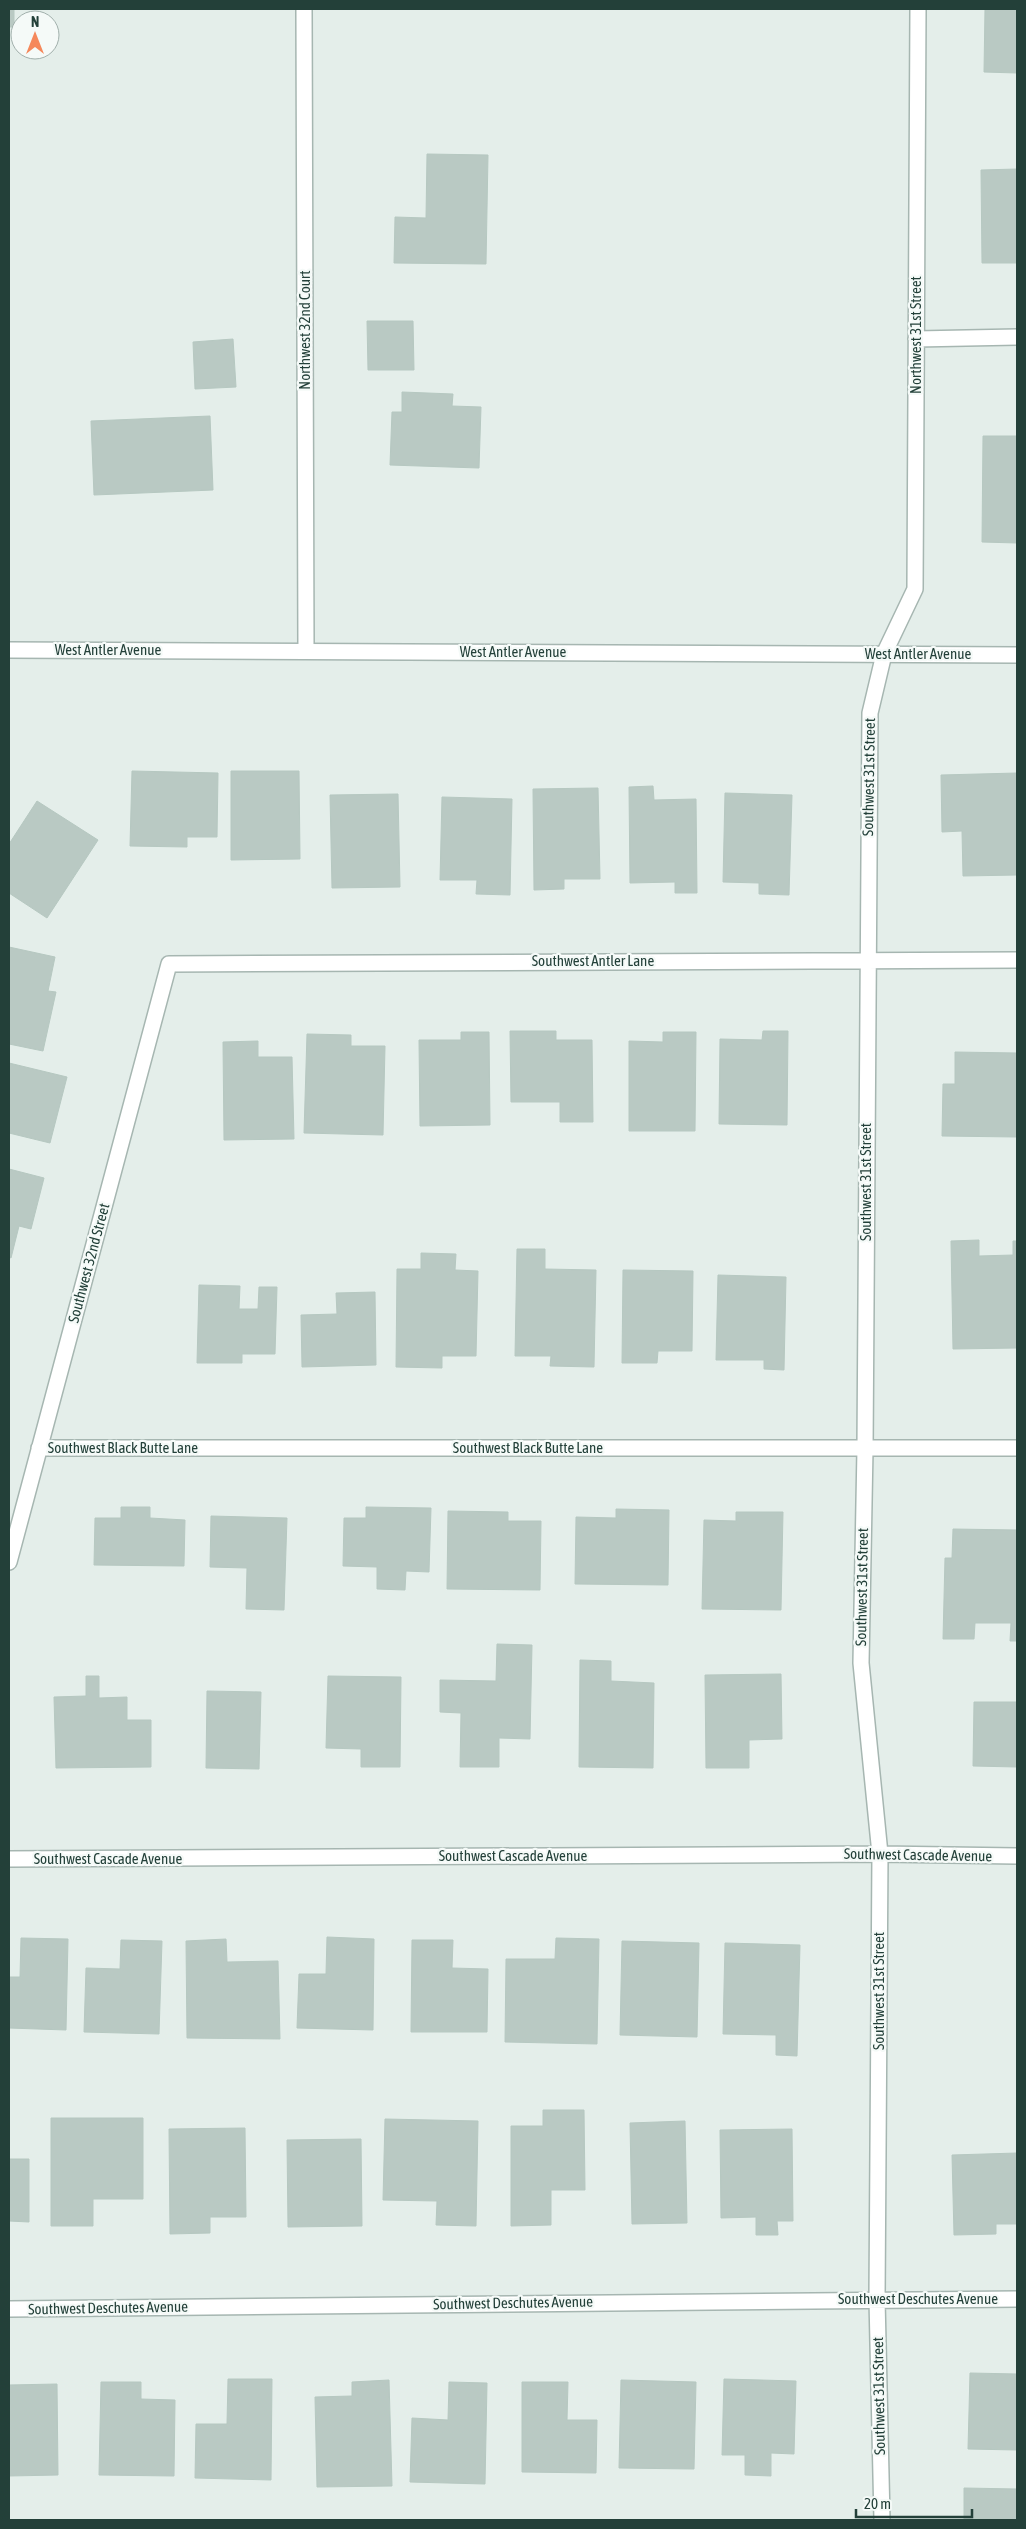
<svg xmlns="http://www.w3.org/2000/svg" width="1026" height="2529" font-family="'Asap Condensed',sans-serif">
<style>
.building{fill:#b9c9c3;stroke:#b6c8c1}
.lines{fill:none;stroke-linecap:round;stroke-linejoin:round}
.minor-casing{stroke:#a6b6b1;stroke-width:18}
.tertiary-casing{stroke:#a6b6b1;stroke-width:18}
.minor{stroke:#fff;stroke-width:15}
.tertiary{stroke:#fff;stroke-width:15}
.labels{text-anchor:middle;stroke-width:4.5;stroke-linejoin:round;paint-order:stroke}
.street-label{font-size:15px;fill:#234039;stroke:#f5faf8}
</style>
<rect width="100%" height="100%" fill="#e4eeea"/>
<path class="building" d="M9 9H14V27H9Z
M985 9H1017V73L984 72Z
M427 154 488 155 486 264 394 263 395 217 426 218Z
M1017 169V263H982L981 170Z
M367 321H413L414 370H368Z
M233 339 236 387 195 389 193 342Z
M402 392 453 394 452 406 481 407 479 468 390 465 392 412H402Z
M210 416 213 490 94 495 91 421Z
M983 436H1017V543L982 542Z
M132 771 218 773 217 837H187V847L130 846Z
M231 771H299L300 859 231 860Z
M1017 773V875L963 876 962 831 942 832 941 775Z
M653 786 654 800 696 799 697 893H675V882L630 883 629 787Z
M598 788 600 879H564V889L534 890 533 789Z
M725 793 792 795 789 895 759 894V883L723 882Z
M398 794 400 887 332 888 330 795Z
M442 797 512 799 510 895 476 894 477 880H440Z
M37 801 98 840 47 918 9 893V844Z
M9 947 55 957 48 991 56 992 43 1051 9 1044Z
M510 1031H556V1040H592L593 1122H560V1102H511Z
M763 1031H788L787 1125 719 1124 720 1039 762 1040Z
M461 1032H489L490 1125 420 1126 419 1040H461Z
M663 1032H696L695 1131H629V1041L663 1042Z
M307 1034 351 1035V1046H385L383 1135 304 1133Z
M258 1041V1057H292L294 1139 224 1140 223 1042Z
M955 1052 1017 1053V1137L942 1136 943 1084H955Z
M9 1063 67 1077 50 1143 9 1133Z
M9 1169 44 1178 31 1229 19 1226 11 1258 9 1257Z
M979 1240V1256L1013 1255V1241H1017V1348L953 1349 951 1241Z
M517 1249H545V1269L596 1270 594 1367 550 1366 551 1356H515Z
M421 1253 456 1254 455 1270 478 1271 476 1356H442V1368L396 1367 397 1269H421Z
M623 1270 693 1271 692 1351H658L657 1363H622Z
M718 1275 786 1277 784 1370 764 1369V1360H716Z
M199 1285 240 1286 239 1309H258L259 1287H277L275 1354H242V1363H197Z
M375 1292 376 1365 302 1367 301 1315 337 1314 336 1293Z
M121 1507H150V1518L185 1520 184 1566 94 1565 95 1518H121Z
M366 1507 431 1508 429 1572 406 1571 405 1590 377 1589V1567L343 1566 344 1518H366Z
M616 1509 669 1510 668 1585 575 1584 576 1517 616 1518Z
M448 1511 508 1512V1521H541L540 1590 447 1589Z
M736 1512H783L781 1610 702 1609 704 1520 736 1521Z
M211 1516 287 1518 284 1610 246 1609 247 1568 210 1567Z
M953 1529 1017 1530V1641H1010L1011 1623H975L974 1639H943L945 1558H952Z
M497 1644 532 1645 530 1739 499 1738V1767H460L461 1713 440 1712V1680L496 1681Z
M580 1660 611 1661V1681L654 1683 653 1768 579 1767Z
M781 1674 782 1739 749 1740V1768H706L705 1675Z
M86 1676H99V1698L127 1697V1720H151V1767L56 1768 54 1697 86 1696Z
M328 1676 401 1677 400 1767H361V1749L326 1748Z
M207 1691 261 1692 259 1769 206 1768Z
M974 1702H1017V1779V1767L973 1766Z
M327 1937 374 1939 373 2030 297 2028 299 1974H326Z
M21 1938 68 1939 66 2030 9 2028V1977H20Z
M556 1938 599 1939 597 2044 505 2042 506 1959H555Z
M226 1939 227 1962 278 1961 280 2039 187 2038 186 1941Z
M121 1940 162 1941 159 2034 84 2032 86 1968 120 1969Z
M412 1940H453L452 1968 488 1969 487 2032H411Z
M622 1941 699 1943 697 2037 620 2035Z
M725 1943 800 1945 797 2056 776 2055V2035L723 2034Z
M543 2110H584L585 2190H551V2225L511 2226V2126H543Z
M51 2118H143V2199H93V2226H51Z
M385 2119 478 2121 476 2226 436 2225 437 2201 383 2200Z
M685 2121 687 2223 632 2224 630 2123Z
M245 2128 246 2217H210V2233L170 2234 169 2129Z
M792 2129 793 2221H777L778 2235H756V2217L721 2218 720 2130Z
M361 2139 362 2226 288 2227 287 2140Z
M1017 2153V2224H996V2234L954 2235 952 2155Z
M9 2159H29V2222L9 2221Z
M970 2373 1017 2374V2450L968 2449Z
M228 2379H272L271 2480 195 2478 196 2424H227Z
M724 2379 796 2381 794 2454 771 2453V2476L745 2475V2455H722Z
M389 2380 392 2486 317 2487 315 2397 352 2396V2382Z
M621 2380 696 2382 694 2469 619 2468Z
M101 2382H141V2399L175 2400 174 2476 99 2475Z
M449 2382 487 2383 485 2484 410 2482 412 2418 448 2420Z
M522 2382H568L567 2420H597L596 2473 522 2472Z
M57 2384 58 2475 9 2476V2385Z
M964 2488 1017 2489V2520H964Z"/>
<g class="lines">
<g class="minor-casing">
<path id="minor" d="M304 9 306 650
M916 339 1017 337
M39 1448H1017
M9 1562 169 964 1017 960
M9 1859 880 1854 1017 1856
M9 2309 1017 2299
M882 2520 877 2299 880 1854 861 1663 865 1449 870 713 884 654 915 589 918 9"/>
</g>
<g class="tertiary-casing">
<path id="tertiary" d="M9 650 1017 655"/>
</g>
<use href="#minor" class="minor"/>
<use href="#tertiary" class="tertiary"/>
</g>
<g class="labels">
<g class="street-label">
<text transform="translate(305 330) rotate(-90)" y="5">Northwest 32nd Court</text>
<text transform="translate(916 335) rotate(-90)" y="5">Northwest 31st Street</text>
<text x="108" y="655">West Antler Avenue</text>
<text x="513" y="657">West Antler Avenue</text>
<text x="918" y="659">West Antler Avenue</text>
<text transform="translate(869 777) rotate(-89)" y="5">Southwest 31st Street</text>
<text x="593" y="966">Southwest Antler Lane</text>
<text transform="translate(866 1182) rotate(-90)" y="5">Southwest 31st Street</text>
<text transform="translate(89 1263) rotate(-75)" y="5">Southwest 32nd Street</text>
<text x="123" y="1453">Southwest Black Butte Lane</text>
<text x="528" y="1453">Southwest Black Butte Lane</text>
<text transform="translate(862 1587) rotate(-89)" y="5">Southwest 31st Street</text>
<text transform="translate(918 1855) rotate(1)" y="5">Southwest Cascade Avenue</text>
<text x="513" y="1861">Southwest Cascade Avenue</text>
<text x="108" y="1864">Southwest Cascade Avenue</text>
<text transform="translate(879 1991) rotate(-90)" y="5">Southwest 31st Street</text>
<text x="918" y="2304">Southwest Deschutes Avenue</text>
<text transform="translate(513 2303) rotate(-1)" y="5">Southwest Deschutes Avenue</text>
<text transform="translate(108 2308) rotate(-1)" y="5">Southwest Deschutes Avenue</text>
<text transform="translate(879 2396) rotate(-91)" y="5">Southwest 31st Street</text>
</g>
</g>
<rect width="1026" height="2529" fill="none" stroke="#234039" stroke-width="20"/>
<g transform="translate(35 35)"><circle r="24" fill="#f5faf8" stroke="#a1b0ac"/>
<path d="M0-4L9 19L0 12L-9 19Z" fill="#f5885b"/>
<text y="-8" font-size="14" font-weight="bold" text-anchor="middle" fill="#234039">N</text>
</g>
<path d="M856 2509v8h116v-8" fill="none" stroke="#234039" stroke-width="2.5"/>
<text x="864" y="2509" font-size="15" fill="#234039" stroke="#f5faf8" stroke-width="4" paint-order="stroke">20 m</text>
</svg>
